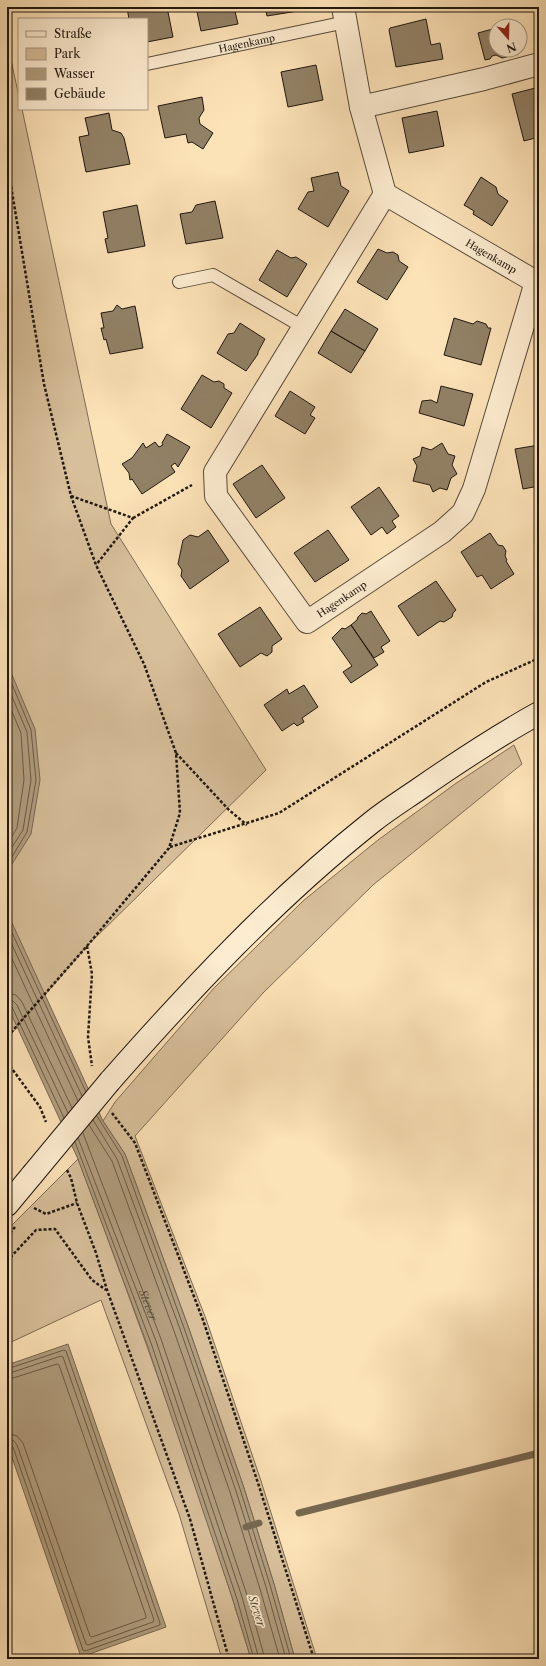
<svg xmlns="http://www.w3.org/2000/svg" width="546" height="1666" font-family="'Libre Caslon Text',serif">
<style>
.green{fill:#d7bf9a;stroke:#7c6b54}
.water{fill:#b19d7e;stroke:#776752}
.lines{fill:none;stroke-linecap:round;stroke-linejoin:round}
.shore{stroke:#685a46;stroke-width:1}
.stream{stroke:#776752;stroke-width:7}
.building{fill:#928166;stroke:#20170f}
.lane-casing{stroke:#574a39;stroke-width:14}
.street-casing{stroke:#574a39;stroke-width:24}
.secondary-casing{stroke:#20170f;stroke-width:24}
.path{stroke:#20170f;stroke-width:2.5;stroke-dasharray:3 2;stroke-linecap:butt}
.lane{stroke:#fdecd0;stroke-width:12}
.street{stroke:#fdecd0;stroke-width:22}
.secondary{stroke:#fdecd0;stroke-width:22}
.secondary-bridge-casing{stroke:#20170f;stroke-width:24;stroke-linecap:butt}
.secondary-bridge{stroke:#fdecd0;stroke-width:22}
.labels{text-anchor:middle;stroke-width:3.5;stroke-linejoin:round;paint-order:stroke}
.street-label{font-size:10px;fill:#20170f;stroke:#fdecd0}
.water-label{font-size:11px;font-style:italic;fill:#5a4d3b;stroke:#fdecd0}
</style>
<rect width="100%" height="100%" fill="#fce2b7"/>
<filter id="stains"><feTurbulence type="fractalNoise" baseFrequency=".005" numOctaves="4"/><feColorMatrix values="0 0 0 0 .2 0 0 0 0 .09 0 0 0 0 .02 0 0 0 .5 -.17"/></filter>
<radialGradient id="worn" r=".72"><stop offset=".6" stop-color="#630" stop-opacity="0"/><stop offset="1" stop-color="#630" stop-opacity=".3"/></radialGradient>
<path class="green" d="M7 41 19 97V109H22L111 524 266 770 87 946 7 1039Z
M514 745 522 764 373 885 263 993 135 1136 206 1319 261 1481 317 1659H295L274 1584 244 1488 188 1326 125 1154 103 1121 115 1102 214 988 303 901 378 840 455 784Z
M78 1159C140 1324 200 1490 251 1659H222L179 1514 101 1300 7 1344V1230Z"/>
<path class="water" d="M7 663 35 729 40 780 31 834 7 872Z
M7 912 103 1121 125 1154 188 1326 244 1488 274 1584 295 1659H251L233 1600 147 1344 78 1159 7 1005Z
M68 1344 166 1627 81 1657 7 1443V1365Z"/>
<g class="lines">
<g class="shore">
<path d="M7 672 31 730 36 780 27 832 7 865"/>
<path d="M7 685 27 732 31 780 23 830 7 855"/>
<path d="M7 700 21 733 24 780 17 828 7 844"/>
<path d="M7 922 86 1092"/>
<path d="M7 934 82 1096"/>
<path d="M7 948 78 1101"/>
<path d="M7 993 16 995 22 1002 72 1108"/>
<path d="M7 999 13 1001 17 1005 68 1113"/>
<path d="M7 1005 12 1007 64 1118"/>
<path d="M97 1116 122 1156 184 1328 240 1489 270 1585 291 1659"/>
<path d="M93 1120 117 1159 180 1329 236 1491 266 1587 286 1659"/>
<path d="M89 1125 112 1161 174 1331 230 1492 260 1589 280 1659"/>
<path id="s1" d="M83 1133 161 1339 247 1595 265 1659"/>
<path d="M78 1138 156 1341 242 1597 259 1659"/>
<path d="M75 1142 151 1343 237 1599 254 1659"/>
<path d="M7 1369 64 1350 66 1351 160 1623V1625L85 1651 83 1650 13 1447 10 1445 7 1444"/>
<path d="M7 1374 61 1356 63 1357 154 1620 153 1622 88 1645 86 1644 17 1445 13 1440 7 1439"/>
<path d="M7 1380 57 1364 59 1365 146 1616V1618L92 1637 90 1636 23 1443 17 1436 7 1433"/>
</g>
<path class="stream" d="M299 1513 539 1453
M246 1527 259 1523"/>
</g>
<path class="building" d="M131 7H167L173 37 147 42V19H129L127 8Z
M196 7H234L238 24 201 31Z
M265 7H303L304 10 267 16Z
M426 19 431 45 440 43 443 59 396 67 389 30 390 28Z
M496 28V50H520V45L522 51 508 55 507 57 502 58 496 55 492 56 490 59 485 60 478 33Z
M316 65 323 100 288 107 281 72Z
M539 87V137L524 141 512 94Z
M202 97 204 110 199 118 200 124 213 133 203 149 192 142 188 143 186 134 165 138 158 106Z
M437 111 444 146 409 153 402 118Z
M109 113 112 130 121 133 124 138 130 164 86 172 79 137 89 135 85 118Z
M338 172 341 186 349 191 328 227 298 209 308 192 314 191 311 178Z
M481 177 496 187 498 194 508 201 492 226 473 214 474 211 464 205Z
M215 201 223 238 186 244 180 214 192 212 196 205Z
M137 205 145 246 108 253 105 239 108 238 103 212Z
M378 249 387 253 393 252 398 255 399 261 408 267 387 300 357 282Z
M277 250 291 258 296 257 307 264 287 297 259 280Z
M117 305 122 309 135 306 143 348 110 354 106 339 104 340 101 328H104L101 313 113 311Z
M345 309 378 329 365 351 331 331Z
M454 318 473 324 477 321 486 324 488 328H491L481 365 444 355Z
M240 323 265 339 258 352V354L246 371 217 353 228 334 234 333Z
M331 331 365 351 351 373 318 353Z
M202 375 214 382 219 381 224 384V388L232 393 211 428 181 409Z
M441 386 473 394 464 426 419 413 422 401 431 400 437 403Z
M290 391 315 407 310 415 315 418 305 434 275 416Z
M167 434 190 447 178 467 175 463 171 466 175 472 142 494 132 479 130 480 129 473 122 464 132 458 143 443 146 448 155 442 159 447 163 445 162 443Z
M442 443 448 454 455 456 452 465 457 474 451 478 447 490 440 488 433 492 430 485 413 481 417 466 413 459 420 456 422 447 431 450Z
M539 445V486L523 489 515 449Z
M262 465 285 498 256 518 233 484Z
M379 487 399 516 392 521 396 527 387 534 382 527 371 535 351 507Z
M208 530 229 561 190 589 181 576 182 570 178 564 183 540 190 535 198 537Z
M328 530 349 560 315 582 294 553Z
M490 533 498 545 503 546 506 551 505 556 507 560 506 561 514 574 491 589 482 575 477 577 461 552Z
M436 581 456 610 453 613 452 617 444 622 440 621 418 636 398 606Z
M260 607 282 639 272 646V652L267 656 261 653 240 667 218 634Z
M371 611 390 641 381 647 384 652 374 658 351 625 357 620 358 617 362 613 366 614Z
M351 625 378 665 351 683 343 672 352 666 332 638 342 628 345 629Z
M304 685 318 707 302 718 304 722 297 726 294 723 282 731 264 705 287 689 289 694Z"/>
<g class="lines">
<g class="lane-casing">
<g id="lane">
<path id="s2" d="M147 64 346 22"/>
<path d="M179 282 213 275 303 327"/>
</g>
</g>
<g class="street-casing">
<g id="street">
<path id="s3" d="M343 7 361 107 385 194 536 282 539 281"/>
<path d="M361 107 484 79 539 64"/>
<path id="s4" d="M385 194 215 472 216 496 307 622 442 532 463 513 474 489 536 282"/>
</g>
</g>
<g class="secondary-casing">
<path id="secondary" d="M110 1081C191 989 275 899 372 822 387 810 403 800 419 789 458 762 497 736 539 713
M7 1205 32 1175"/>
</g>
<path class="path" d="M7 162 44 384 71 496 96 565 144 664 176 753 180 813 169 848 87 946 7 1037
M71 496 133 518 96 565
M133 518 192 485
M176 753 229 810 247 825
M170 847 279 813 486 682 539 658
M87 946 92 974 88 1037 92 1066
M7 1062 40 1107 46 1122
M7 1112 10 1120 7 1123
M112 1113 135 1143 203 1320 258 1483 314 1659
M67 1170 71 1178 77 1203 96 1253 107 1290 190 1519 229 1659
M34 1208 46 1214 77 1203
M7 1237 15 1227
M7 1261 36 1230 55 1229 92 1280 106 1290"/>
<use href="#lane" class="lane"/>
<use href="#street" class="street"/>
<use href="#secondary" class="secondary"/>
<g class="secondary-bridge-casing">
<path id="secondary-bridge" d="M32 1175 110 1081"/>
</g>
<use href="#secondary-bridge" class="secondary-bridge"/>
</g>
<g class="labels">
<g class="street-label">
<text dy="4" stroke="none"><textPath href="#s2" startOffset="102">Hagenkamp</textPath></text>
<text dy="4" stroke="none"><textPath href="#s3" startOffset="315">Hagenkamp</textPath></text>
<text dy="4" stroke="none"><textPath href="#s4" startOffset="547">Hagenkamp</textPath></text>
</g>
<g class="water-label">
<text dy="4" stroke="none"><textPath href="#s1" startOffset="184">Stever</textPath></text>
<text transform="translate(257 1611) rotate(72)" y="4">Stever</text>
</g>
</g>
<rect width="546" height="1666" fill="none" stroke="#fce2b7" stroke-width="24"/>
<rect x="8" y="8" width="530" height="1650" fill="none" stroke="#20170f" stroke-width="2"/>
<rect x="12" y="12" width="522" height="1642" fill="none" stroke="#20170f"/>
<rect x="18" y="18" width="130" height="92" fill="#fdecd0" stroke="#a59783"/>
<rect x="26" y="31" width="20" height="6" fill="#fdecd0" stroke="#a59783"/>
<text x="54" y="38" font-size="12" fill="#20170f">Straße</text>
<rect x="26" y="48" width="20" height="12" fill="#d7bf9a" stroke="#a59783"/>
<text x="54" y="58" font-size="12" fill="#20170f">Park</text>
<rect x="26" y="68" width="20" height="12" fill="#b19d7e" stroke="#a59783"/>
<text x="54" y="78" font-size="12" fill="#20170f">Wasser</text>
<rect x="26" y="88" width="20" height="12" fill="#928166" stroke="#a59783"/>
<text x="54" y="98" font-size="12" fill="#20170f">Gebäude</text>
<g transform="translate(508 38) rotate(160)"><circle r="19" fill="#fdecd0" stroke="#a59783"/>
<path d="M0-3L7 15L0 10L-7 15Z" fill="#8f2418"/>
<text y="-6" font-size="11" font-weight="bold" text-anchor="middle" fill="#20170f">N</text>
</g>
<rect width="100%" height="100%" filter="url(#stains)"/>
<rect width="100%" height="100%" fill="url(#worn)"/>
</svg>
